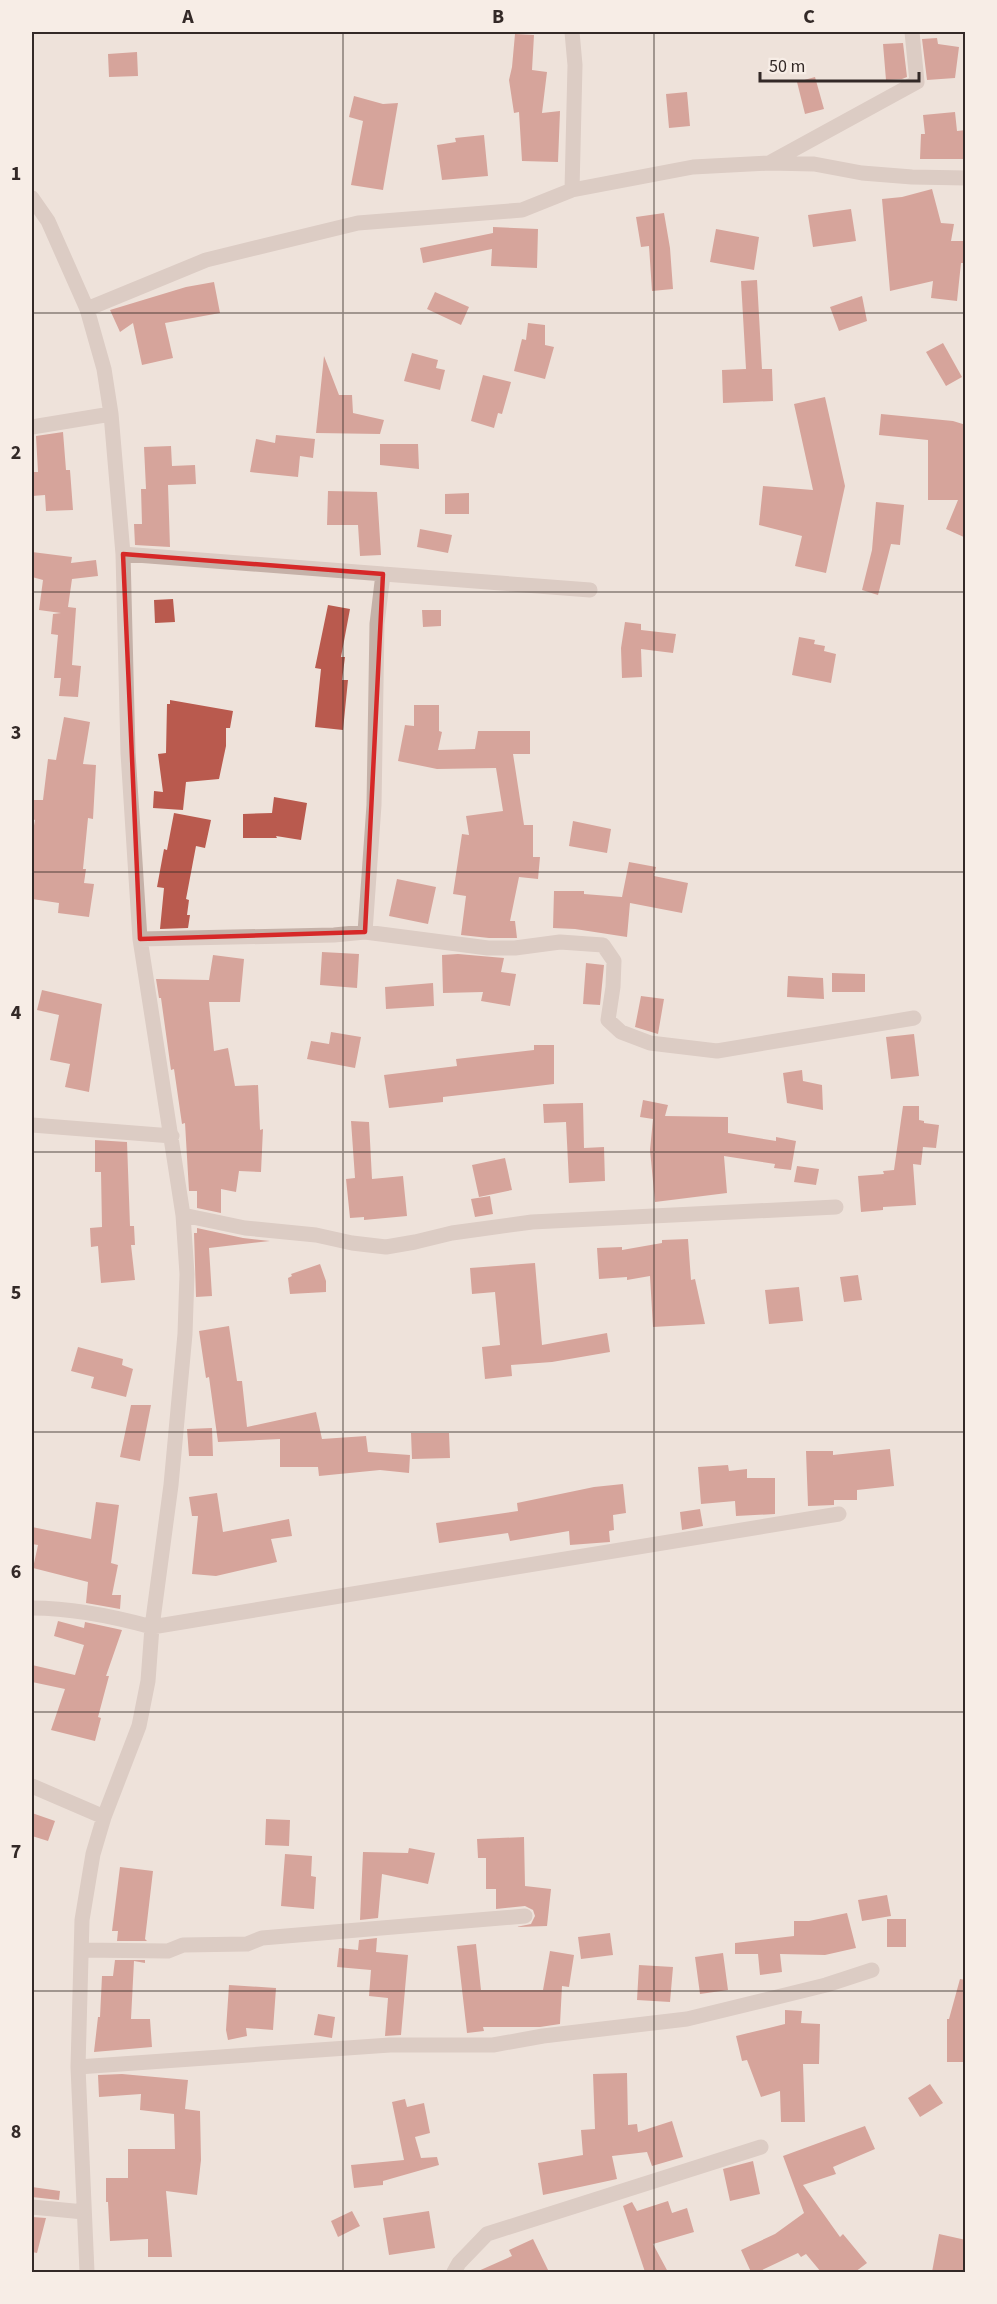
<svg xmlns="http://www.w3.org/2000/svg" width="997" height="2304" font-family="'Source Sans 3',sans-serif">
<style>
.building{fill:#b95a4e}
.lines{fill:none;stroke-linecap:round;stroke-linejoin:round}
.minor{stroke:#c5b1a8;stroke-width:15}
.marked{fill:none;stroke:#d62828;stroke-width:4.5;stroke-linejoin:round}
.grid{fill:none;stroke:#332927;stroke-width:1.5;stroke-opacity:0.55}
.neatline{fill:none;stroke:#332927;stroke-width:2}
.grid-label{font-size:20px;text-anchor:middle;font-weight:bold;fill:#332927}
</style>
<rect width="100%" height="100%" fill="#eee2da"/>
<path class="building" d="M515 34 534 35 532 70 547 72 542 113 560 111 558 162 522 161 519 112 514 113 509 80 512 67Z
M937 38 938 44 959 47 955 78 927 80 922 39Z
M903 43 907 77 902 79 886 80 883 44Z
M137 52 138 76 109 77 108 54Z
M815 77 824 109 805 114 797 82Z
M687 92 690 126 669 128 666 94Z
M354 96 383 104 398 103 383 190 351 185 363 121 349 117Z
M955 112 957 131 966 130V159H920L921 134H925L923 115Z
M484 135 488 176 442 180 437 145 456 142 455 138Z
M932 189 941 223 954 224 951 241H966V263H961L957 301 931 298 933 281 890 291 882 199 902 197Z
M851 209 856 241 813 247 808 215Z
M664 213 670 248 673 289 652 291 649 246 641 247 636 217Z
M493 227 538 229 537 268 491 266 492 249 423 263 420 248 493 233Z
M716 229 759 237 754 270 710 262Z
M757 280 762 369H772L773 401 723 403 722 370 746 369 741 281Z
M214 282 220 313 165 323 173 358 142 365 133 323 120 332 110 310 186 287Z
M435 292 469 307 461 325 427 309Z
M862 296 867 321 839 331 830 307Z
M528 323 545 325V345L554 347 545 379 514 371 522 339 526 340Z
M943 343 962 377 946 386 926 352Z
M412 353 438 360 436 368 445 370 440 390 404 381Z
M324 356 339 395H352L353 413 384 420 380 434 316 433Z
M483 375 511 382 502 414 498 413 494 428 471 421Z
M825 397 845 486 826 573 795 566 802 536 759 525 763 486 813 490 794 404Z
M881 414 953 421 966 425V538L946 529 958 500H928V440L879 435Z
M63 432 66 470H70L73 510 46 511 45 495 32 496V472H38L36 436Z
M276 435 315 439 313 458 300 456 298 477 250 472 256 439 275 443Z
M380 444H418L419 469 380 465Z
M171 446 172 466 195 465 196 484 168 485 170 547 135 545 134 524H142L141 489H146L144 447Z
M328 491 377 492 381 555 360 556 358 525H327Z
M469 493V514H445V494Z
M876 502 904 505 900 545 891 544 878 595 862 590 872 550Z
M420 529 452 535 448 553 417 547Z
M32 552 72 557 71 563 96 560 98 576 72 579 68 607 76 608 72 665 81 666 78 697 59 696 61 678H54L58 635 51 634 53 614 61 613 39 610 43 580 32 577Z
M173 599 175 622 155 623 154 600Z
M328 605 350 609 341 657H345L342 680H348L343 730 315 727 321 669 315 668Z
M422 610H441V626L423 627Z
M625 622 641 624V630L676 634 673 653 641 649 642 677 622 678 621 648Z
M799 637 815 640 814 644 825 646 824 651 836 654 831 683 792 675Z
M170 700 233 711 230 728H226V746L219 779 186 782 183 810 153 808 154 791 163 792 158 754 166 753 167 704H170Z
M414 705H439V731L442 732 438 750 475 749 478 731H530V754H513L524 825H533V857H540L538 879 519 877 510 921H515L517 938H489L461 935 466 896 453 894 462 834 469 835 466 816 503 811 496 768 437 769 398 761 405 725 414 726Z
M64 717 90 722 83 764 96 765 93 819 88 818 83 869H86L84 883 94 884 89 917 58 913 59 903 32 899V837L35 820 32 819V800H43L48 759 56 760Z
M274 797 307 803 301 840 276 836 277 838H243V814L272 813Z
M174 813 211 820 205 848 196 846 186 899 189 900 187 915H190L188 928 160 929 164 888 157 887 164 849 167 850Z
M573 821 611 829 607 853 569 846Z
M629 862 656 867 654 876 688 883 682 913 630 903 627 937 575 929 553 928 554 891H584V894L622 897Z
M397 879 436 887 428 924 389 916Z
M322 952 359 954 357 988 320 985Z
M458 954 504 958 501 972 516 974 510 1006 481 1001 483 992 443 993 442 955Z
M213 955 244 959 240 1002H209L214 1051 228 1048 235 1086 258 1085 260 1130 263 1129 261 1172 239 1171 236 1192 221 1189V1213L197 1208V1191H189L185 1123 182 1124 174 1069 171 1070 161 998H159L156 979 209 980Z
M586 963 604 965 600 1005 583 1004Z
M832 973 865 974V992H832Z
M788 976 823 978 824 999 787 997Z
M433 983 434 1006 386 1009 385 987Z
M42 990 102 1004 89 1092 65 1087 70 1064 50 1060 59 1015 37 1010Z
M641 996 664 999 658 1034 635 1027Z
M331 1032 361 1037 355 1068 307 1059 311 1041 329 1044Z
M914 1034 919 1076 891 1079 886 1037Z
M534 1045H554V1084L443 1097V1102L389 1108 384 1075 457 1066 456 1059 534 1050Z
M802 1070 803 1081 822 1085 823 1110 787 1103 783 1073Z
M643 1100 668 1105 665 1116 728 1117V1133L776 1141V1137L796 1141 791 1170 774 1168 775 1164 724 1156 727 1193 655 1202 650 1150 653 1119 640 1117Z
M583 1103 584 1148 604 1147 605 1181 569 1183 566 1122 544 1123 543 1104Z
M903 1106H919V1120L924 1121V1123L939 1125 936 1148 923 1147 921 1165 913 1164 916 1205 883 1207V1210L861 1212 858 1176 884 1174 883 1171 894 1170Z
M351 1121 369 1122 372 1179 403 1176 407 1216 364 1220V1217L350 1218 346 1179 355 1178Z
M95 1140 127 1142 130 1226H134L135 1245H131L135 1280 101 1283 98 1246 91 1247 90 1228 102 1227 101 1172H95Z
M505 1158 512 1190 479 1197 472 1165Z
M797 1166 819 1169 816 1185 794 1182Z
M490 1196 493 1214 475 1217 471 1199Z
M197 1228 243 1238 270 1241 209 1248 212 1296 196 1297 194 1233H197Z
M688 1239 691 1280 695 1279 705 1324 653 1327 650 1276 627 1280V1277L599 1279 597 1248 622 1247V1250L662 1243V1240Z
M535 1263 542 1345 607 1333 610 1352 552 1362 511 1365 512 1376 485 1379 482 1347 500 1345 495 1292 472 1294 470 1268Z
M320 1264 326 1281V1292L290 1294 288 1278 292 1276 291 1274Z
M858 1275 862 1300 844 1302 840 1277Z
M799 1287 803 1321 769 1324 765 1290Z
M229 1326 237 1381H242L247 1427 316 1412 322 1439 366 1436 368 1452 410 1455 409 1473 380 1470 319 1476 318 1467H280V1439L218 1442 209 1377 206 1378 199 1331Z
M78 1347 123 1359 122 1365 133 1369 126 1397 91 1388 94 1377 71 1371Z
M131 1405H151L140 1461 120 1457Z
M212 1428 213 1456H189L187 1429Z
M411 1433H449L450 1458 412 1459Z
M890 1449 894 1486 857 1490V1500H834V1505L808 1506 806 1451H833V1455Z
M728 1465 729 1471 747 1469V1478H775V1514L736 1516 735 1501 701 1504 698 1467Z
M623 1484 626 1513 613 1515 614 1530 609 1531 610 1542 570 1545 569 1531 510 1541 508 1533 439 1543 436 1523 518 1511 517 1503 594 1487Z
M217 1493 223 1532 289 1519 292 1536 271 1539 277 1562 216 1576 192 1574 198 1516H192L189 1497Z
M96 1502 119 1505 111 1563 118 1565 112 1595H121L120 1609 86 1603 88 1582 33 1568 38 1545 32 1544V1527L91 1539Z
M700 1509 703 1526 682 1530 680 1512Z
M58 1621 84 1628 85 1622 122 1630 106 1676H109L98 1717 101 1718 95 1741 51 1730 65 1689 32 1682V1665L75 1675 84 1645 54 1636Z
M32 1813 55 1821 48 1841 32 1836Z
M266 1819 290 1820 289 1846 265 1845Z
M524 1837 525 1886 551 1889 547 1926 516 1927 531 1924 535 1916 533 1910 525 1906 496 1909V1889H486V1858H478L477 1839Z
M409 1848 435 1853 428 1884 382 1874 378 1918 360 1920 363 1852 408 1853Z
M285 1854 312 1856 311 1876 316 1877 314 1909 281 1906Z
M120 1867 153 1871 145 1939 147 1941H117L118 1931H112Z
M887 1895 891 1916 862 1921 858 1900Z
M847 1913 856 1948 825 1955 780 1954 782 1972 760 1975 758 1954H735V1943L794 1936V1921H809Z
M887 1919H906V1947H887Z
M610 1933 613 1955 581 1959 578 1937Z
M377 1938 376 1952 408 1955 401 2035 385 2036 388 1998 369 1996 371 1970 337 1967 339 1948 358 1950 359 1940Z
M476 1944 481 1990H543L550 1951 574 1955 569 1987 562 1986 560 2024 540 2027H483L484 2031 467 2033 457 1946Z
M723 1953 728 1990 700 1994 695 1957Z
M115 1960H145V1963L134 1961 131 2019H150L152 2047 94 2052 98 2017H100L102 1976H113Z
M639 1965 673 1967 670 2002 637 2000Z
M960 1979 966 1980V2062H947V2019H949Z
M229 1985 276 1988 273 2030 246 2028 247 2036 228 2040 226 2030Z
M785 2010 802 2011 801 2023 820 2024 819 2064H803L805 2122H781L780 2091 761 2097 747 2060 742 2061 736 2036 785 2024Z
M318 2014 335 2017 332 2038 314 2035Z
M627 2073 628 2125 637 2124 638 2132 672 2121 683 2157 652 2166 647 2152 612 2156 617 2179 543 2195 538 2163 583 2155 581 2130 595 2129 593 2074Z
M122 2074 188 2080 185 2109 200 2111 201 2160 197 2195 166 2191 172 2257H148V2239L110 2241 108 2202H106V2178H128V2149H175L174 2114 140 2110 141 2094 99 2097 98 2075Z
M930 2084 943 2103 920 2117 908 2098Z
M405 2099 407 2107 424 2103 430 2133 415 2137 421 2158 437 2157 439 2165 383 2181V2185L354 2188 351 2165 404 2160 392 2102Z
M865 2126 875 2149 833 2167 836 2174 803 2185 840 2237 843 2234 867 2263 855 2272H821L806 2254 801 2257 798 2253 758 2272H751L741 2250 775 2234 804 2213 783 2156Z
M753 2161 760 2194 730 2201 723 2169Z
M32 2187 60 2191 59 2200 32 2197Z
M668 2201 672 2213 687 2208 694 2232 653 2244 668 2272H645L623 2206 632 2202 637 2211Z
M352 2211 360 2226 338 2237 331 2221Z
M429 2211 435 2248 389 2255 383 2218Z
M32 2217 46 2218 37 2253 32 2252Z
M939 2234 966 2240V2272H932Z
M533 2239 549 2272H476L512 2256 509 2250Z"/>
<g class="lines">
<path class="minor" d="M769 163 917 82 912 32
M572 190 575 65 572 32
M32 198 48 221 87 309 104 369 111 414 123 554 128 753 140 939 183 1215 187 1274 185 1334 171 1485 152 1627 148 1681 139 1726 104 1817 93 1854 82 1920 78 2067 87 2272
M87 309 206 260 358 223 522 210 572 190 693 167 769 163 814 164 862 173 912 177 966 178
M32 427 111 414
M123 554 590 590
M365 932 374 805 377 624 383 574
M140 939 334 935 365 932 488 948H515L560 942 603 945 614 961 613 987 608 1020 621 1032 650 1043 717 1051 914 1018
M32 1125 172 1136
M183 1215 245 1228 316 1235 352 1243 386 1247 415 1242 452 1233 532 1222 836 1207
M32 1608C73 1608 112 1616 152 1627L839 1514
M32 1786 104 1817
M81 1950 168 1951 183 1945 247 1944 262 1938 525 1916
M78 2067 390 2045H493L543 2036 687 2019 826 1985 872 1970
M32 2207 84 2212
M454 2272 459 2263 487 2234 761 2147"/>
</g>
<path d="M0 0H997V2304H0ZM123 554 383 574 365 932 140 939Z" fill="#eee2da" fill-opacity=".55" fill-rule="evenodd"/>
<path class="marked" d="M123 554 383 574 365 932 140 939Z"/>
<path class="grid" d="M343 32V2272M654 32V2272M32 313H966M32 592H966M32 872H966M32 1152H966M32 1432H966M32 1712H966M32 1991H966"/>
<rect width="997" height="2304" fill="none" stroke="#f7ede6" stroke-width="66"/>
<path d="M760 72v9h159v-9" fill="none" stroke="#332927" stroke-width="3"/>
<text x="769" y="72" font-size="18" fill="#332927" stroke="#f7ede6" stroke-width="4.5" paint-order="stroke">50 m</text>
<rect x="33" y="33" width="931" height="2238" class="neatline"/>
<g class="grid-label">
<text x="188" y="23">A</text>
<text x="498" y="23">B</text>
<text x="809" y="23">C</text>
<text x="16" y="180">1</text>
<text x="16" y="459">2</text>
<text x="16" y="739">3</text>
<text x="16" y="1019">4</text>
<text x="16" y="1299">5</text>
<text x="16" y="1578">6</text>
<text x="16" y="1858">7</text>
<text x="16" y="2138">8</text>
</g>
</svg>
